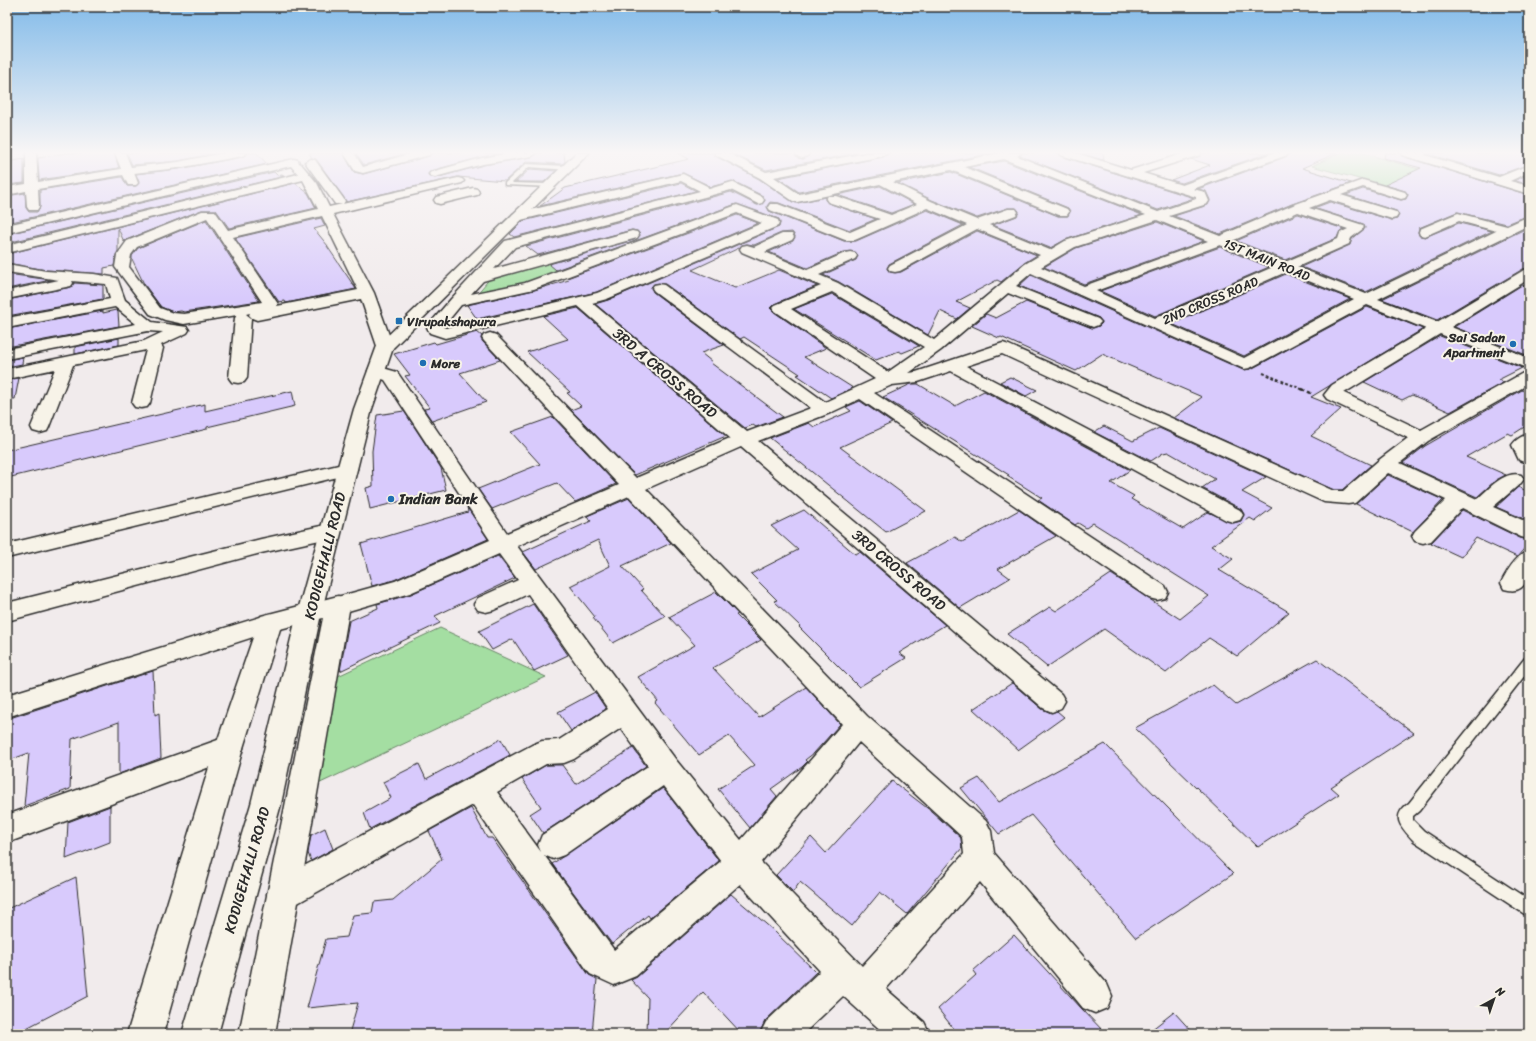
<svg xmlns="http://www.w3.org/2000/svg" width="1536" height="1041" font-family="Sriracha,sans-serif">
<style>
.green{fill:#a4dea2;stroke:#688466}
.building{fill:#d8cafc;stroke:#2b2b2b}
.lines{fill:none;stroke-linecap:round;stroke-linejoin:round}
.service-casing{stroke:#2b2b2b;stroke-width:3}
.minor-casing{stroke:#2b2b2b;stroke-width:3}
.tertiary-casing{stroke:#2b2b2b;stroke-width:3}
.secondary-casing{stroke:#2b2b2b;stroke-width:3}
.path-far1{stroke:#2b2b2b;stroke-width:2;stroke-dasharray:3 2;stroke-linecap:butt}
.path{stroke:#2b2b2b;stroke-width:2.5;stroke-dasharray:3.5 3;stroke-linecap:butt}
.service{fill:#f7f3e8;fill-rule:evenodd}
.minor{fill:#f7f3e8;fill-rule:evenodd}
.tertiary{fill:#f7f3e8;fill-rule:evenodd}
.secondary{fill:#f7f3e8;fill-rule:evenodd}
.poi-dot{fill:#1f6fb2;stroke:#f7f3e8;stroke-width:1.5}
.labels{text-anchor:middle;stroke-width:4;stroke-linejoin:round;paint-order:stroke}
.far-street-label{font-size:13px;fill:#2b2b2b;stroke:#f7f3e8}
.far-poi-label{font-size:13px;font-weight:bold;fill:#2b2b2b;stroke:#f7f3e8;text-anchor:start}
.street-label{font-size:15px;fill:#2b2b2b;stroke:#f7f3e8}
.poi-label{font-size:15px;font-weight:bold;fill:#2b2b2b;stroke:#f7f3e8;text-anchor:start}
</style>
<rect width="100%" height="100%" fill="#f1ebec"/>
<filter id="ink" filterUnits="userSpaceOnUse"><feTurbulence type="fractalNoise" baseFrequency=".025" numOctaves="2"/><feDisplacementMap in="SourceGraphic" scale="8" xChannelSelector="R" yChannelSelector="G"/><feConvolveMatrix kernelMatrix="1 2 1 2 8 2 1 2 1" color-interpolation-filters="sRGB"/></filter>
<g filter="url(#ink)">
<path class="green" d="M1340 153H1363L1529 201 1511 221 1312 166Z
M736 208 528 285 476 295 492 276Z
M440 628 546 677 316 785 338 676Z"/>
<path class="building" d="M66 153H114L119 168 39 180 38 158Z
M127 153H216L178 161 132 165Z
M248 153H257L267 164 7 223V196L25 193 26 208 29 212H37L40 207V190L122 177 127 186H136L139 182 136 174 178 169 242 157Z
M309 153H343L354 172 363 174 429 156 431 153H502L482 157 431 171 428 175 435 178 483 165 532 157 538 153H564L565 162 562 164 526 162 505 181 458 177 346 202 316 159 312 158Z
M356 153H407L364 165Z
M678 153H714L715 156 759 179 793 202 797 203 825 197V200L828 203 876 219 850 230 779 203 770 202 767 206 769 211 844 241H856L927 210 963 225 889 264 887 269 890 272H901L977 231 1037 255 1024 263 1001 282 997 280 956 302 970 308 957 319 940 311 928 335 839 282 823 275 856 260 858 255 855 252H844L807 268 769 252 793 241 795 236 792 232 781 233 754 245 747 244 742 245 739 248 692 270 735 288 779 270 817 286 774 304 770 308 774 312 826 348 804 357 853 388 831 398 797 375 800 374 744 337 740 339 665 284H654L651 287 653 292 724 345 701 353 712 362 711 363 783 417 756 427 753 425 745 428 595 304 608 300 779 227 780 223 779 219 736 204 556 270 549 264 637 239 640 234 637 231 632 230 538 255 526 246 731 192 757 205 762 204 765 201 763 196 733 181 710 187 708 185 683 173 540 206 565 188 689 159Z
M731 153H794L798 158 803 159 809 156V153H858L766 170Z
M889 153H992L799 192 778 178 883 157Z
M1022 153H1059L1061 156 1194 198 1158 210 1020 156Z
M1081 153H1103L1104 159 1102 160Z
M1202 153H1268L1182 183 1171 180 1210 165 1191 159 1200 156Z
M1289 153H1337L1302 168 1351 183 1292 204 1220 234 1174 216 1208 205 1210 200 1206 191 1198 189 1288 156Z
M1385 153H1400L1402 156 1529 195V215L1507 224 1457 212 1419 228 1418 232 1419 235 1425 237 1459 223 1492 231 1366 292 1301 267 1350 245 1352 239 1365 228 1363 224 1314 208 1330 202 1392 220 1397 219 1399 214 1396 211 1346 195 1363 189 1401 200 1406 199 1408 194 1405 191 1385 185 1421 168 1384 158Z
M1429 153H1529V164L1499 175 1428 154Z
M24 159V183L7 185V162Z
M1004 161 1142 215 1065 240 1050 248 993 225 1017 216 1019 211 1016 208H1008L977 218 932 200 898 183 951 172 1058 216H1068L1070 211 1068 208 969 167Z
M530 169 556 171 544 182H516Z
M274 172 277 175 282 174 285 176 7 243V234Z
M1529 174V184L1514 181Z
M295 183 308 193 316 208 229 228 216 210H202L126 240 124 242 118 228V251L116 255 114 266 104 268V274L46 270 7 263V254Z
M681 183 696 191 514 237 510 234 523 221Z
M880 186 914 204 891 213 837 195Z
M1298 214 1344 229 1339 233 1337 238 1285 260 1236 241Z
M737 215 758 223 597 292 477 319 467 305 534 290 569 280 567 278Z
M321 218 325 226 314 229 315 230 328 246H327L356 289 286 303 285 301 279 302 235 238Z
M206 220 259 301 184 312 181 311 173 312 161 307 144 284 132 259V256L138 248Z
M1157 222 1204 241 1084 284 1044 267 1076 248Z
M1529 227V268L1523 269 1437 320 1382 299Z
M1220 247 1269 267 1155 316 1100 291Z
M7 274 51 280 7 289Z
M1286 274 1350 299 1244 356 1172 324Z
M1031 275 1243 370 1251 369 1367 307 1423 329 1311 397 1341 409 1311 436 1371 465 1342 490H1334L1174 418 1202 397 1102 354 1076 371 1001 337 999 338 972 326 986 314 996 318 1026 302 1092 328 1099 326 1102 323 1099 318 1019 286Z
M74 283 103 285V299L7 316V300L71 287Z
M1522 285 1529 287V356L1454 327Z
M832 294 919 346 902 353 899 351 876 360 794 309Z
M578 308 726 436 635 475 571 410 581 406 567 393 570 392 527 352 568 339 543 316Z
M116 310 118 312 119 326 7 347V329L103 311V313Z
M477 332 482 336 481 339 483 342 500 360 460 373 486 402 432 421 424 409 430 408 405 376 410 375 394 354 434 342 436 344Z
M1440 336 1522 368 1498 380 1504 382 1450 412 1412 395 1402 400 1364 382Z
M119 338V345L75 354V347Z
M23 357 22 364 7 367V360Z
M1010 377 1037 390 1026 396 1000 382Z
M19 378 15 399 7 398V380Z
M911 384H918L955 406 984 391 1130 470 1111 483 1134 496 1131 499 1183 529 1208 512 1233 523 1241 521 1244 514 1241 509 1202 488 1215 479 1168 452 1163 453 1151 461 1094 432 1104 426 1133 441 1159 428 1266 477 1242 492 1272 508 1255 521 1250 518 1211 546 1233 559 1219 570 1289 612 1237 656 1209 638 1166 673 1104 629 1047 667 1007 634 1050 607 1056 611 1111 574 1180 619 1209 596 1093 523 1086 528 1078 523 1075 525 1038 500 1042 498 1007 476 1009 475 883 397Z
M1522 390 1529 393V424L1512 435 1508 433 1466 457 1506 475 1496 480 1477 497 1403 463 1425 446Z
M292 391 295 406 207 427V429L7 478V450L205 404V411Z
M860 401 892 423 840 447 926 511 886 532 770 438 809 423 814 427 851 411 846 407Z
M404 411 441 468 446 490 370 509 366 488 373 486 372 451 377 415Z
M553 417 616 484 575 502 557 483 492 509 478 489 540 464 511 432Z
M1388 475 1443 500 1413 532 1356 504Z
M1518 487 1529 492V521L1496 507Z
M629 498 671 543 622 566 643 589 641 590 665 616 613 643 593 618 595 617 570 586 610 566 598 540 536 569 523 552 591 521 587 516Z
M467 507 488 539 394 580 372 586 361 544 468 512Z
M804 510 855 554 860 552 945 625 899 653 906 658 859 687 799 627 800 626 774 601 777 600 751 574 798 550 771 526Z
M1019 510 1056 536 998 569 1010 578 960 608 907 563 955 537 962 542Z
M1462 510 1520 538 1529 540V543L1517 557 1476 538 1461 557 1431 543Z
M498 556 515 578 435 616 440 623 340 671 349 621 378 608 377 604 411 594Z
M716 592 738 614 736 615 761 640 713 668 759 717 806 687 840 724 814 753 805 760 807 762 802 767 771 789 777 796 750 828 718 789 755 765 729 736 699 755 655 703 658 701 638 677 695 645 669 617Z
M533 604 568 655 534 671 513 639 492 650 479 631Z
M1317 659 1414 733 1331 787 1339 794 1258 847 1135 728 1213 685 1236 705Z
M153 671 155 715 159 713 161 758 119 774V722L72 739 70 789 24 806 29 753 7 761V719Z
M1012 683 1042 709 1051 713 1057 711 1064 717 1018 750 973 709Z
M595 692 606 709 571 731 558 712Z
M501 739 510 755 370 829 364 813 391 798 383 782 419 764 426 779Z
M1105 744 1233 874 1136 938 1031 815 999 834 961 788 979 778 999 802Z
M633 748 646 766 543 833 530 814 541 807 522 779 546 765H562L576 784Z
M892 781 931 811 961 838 962 848 907 914 880 892 852 926 800 882 793 892 776 875 811 837 826 853Z
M663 788 719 861 650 918 648 915 612 944 552 864Z
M110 806V842L66 859 68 822Z
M471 808 487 838H492L589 975 597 979 592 1034H349L358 1003 307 1008 326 939 347 937 353 915 372 913 374 902 393 900 442 859 429 831Z
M325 828 333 849 311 861 308 853 311 835Z
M76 877 88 996 15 1034H7V909Z
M731 894 773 930 816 972 765 1021 759 1034H742L703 992 664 1034H647L648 998 631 980 637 977Z
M1014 935 1082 1009 1106 1034H958L938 1009 976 975 973 971Z
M1174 1012 1194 1034H1146Z"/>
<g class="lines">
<g class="service-casing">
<path id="service" d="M1420 153H1428L1416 158 1413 156Z
M526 164 568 166 571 168 568 170 529 167 512 183 549 184 551 185V187L505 185V183Z
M1529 656V670L1419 811 1413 816V820L1424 831 1529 900V917L1414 841C1401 827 1390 817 1409 803L1525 658Z"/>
</g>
<g class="minor-casing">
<path id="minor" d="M26 153H36L38 182 121 169 115 153H125L131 167 178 162 224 153H247L242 156 178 168 134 173 138 183 136 185H128L123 175 38 189 39 207 37 210H29L27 207 26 191 7 195V187L26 184Z
M344 153H354L363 167 413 153H430L429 155 363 173 355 171Z
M511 153H537L532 156 483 164 435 177 431 176 429 174 431 172 482 158Z
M715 153H728L766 172 866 153H888L883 156 774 177 799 194 1000 153H1021L1017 156 1158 212 1196 199V197L1061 155 1060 153H1076L1131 170 1185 153H1201L1200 155 1143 173 1182 185 1273 153H1288L1287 155 1193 189 1205 192 1209 201 1207 204 1169 216 1220 236 1293 205 1363 180 1405 192 1407 195 1405 198 1401 199 1363 187 1341 195 1396 212 1398 215 1396 218 1392 219 1330 200 1309 208 1363 225 1364 228 1351 238 1349 244 1297 267 1366 294 1496 231 1459 221 1425 236 1420 235 1419 232 1420 229 1458 213 1507 226 1529 216V225L1378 299 1437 322 1524 270 1529 269V279L1451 327 1529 358V369L1440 334 1344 393 1421 430 1523 373 1529 372V384L1428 441 1400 463 1477 499C1489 489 1504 470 1521 475L1524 479 1521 483 1493 507 1529 523V539L1521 537 1462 508 1431 541 1423 543 1415 541 1412 536 1415 531 1446 500 1388 473 1355 503 1348 504 1324 502 1002 354 966 366 1240 510 1243 515 1240 520 1233 522 1226 520 951 371 918 382 892 385 874 393 1165 586 1168 592 1165 598 1157 600 1149 598 860 399 830 413 758 441 1061 694 1065 701 1061 708 1052 712 1043 708 741 447 646 489 867 716 986 821 991 831 994 853 1107 984 1112 996 1107 1008 1095 1013 1083 1008 980 882 886 989 924 1022 930 1034H885L843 996 803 1034H760L766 1022 820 971 740 884 636 976 614 985 590 974 473 805 294 905 283 909 272 905 267 894 272 883 532 745 542 741 559 740 608 709 528 594 494 610 486 612 478 610 474 604 478 598 518 580 499 554 410 593 338 614 330 611 326 605 330 599 395 581 490 540 385 380 370 375 368 371 370 367 376 366 397 372 507 533 619 485 484 341 482 338 484 335 490 333 496 335 636 478 730 438 578 306 445 338 430 333 427 327 451 299 505 241 700 191 681 181 517 221 513 220 511 217 513 214 683 174 707 186 709 189 732 182 762 197 764 200 762 203 758 204 731 190 515 247 494 269 632 231 637 232 639 235 637 238 483 281 471 294 525 283 737 205 778 220 779 223 778 226 607 299 592 303 747 432 811 408 654 291 652 288 654 285 659 284 664 285 825 402 875 379 775 311 772 308 775 305 821 286 742 252 740 249 742 246 747 245 754 247 782 234H792L794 237 792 240 765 252 807 270 845 253 850 252 855 253 857 256 855 259 819 275 838 283 934 340 1025 264 1040 255 977 229 900 271 895 272 890 271 888 268 890 265 967 225 927 208 855 240H845L770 210 768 207 770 204H778L850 232 880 219 828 202 826 199 828 196H836L891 215 917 204 880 184 797 202 793 201 760 178 716 155ZM1004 159 1146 215 1065 241 1050 250 989 225 1016 215 1018 212 1016 209H1008L977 220 931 201 893 182 951 170 1059 215H1067L1069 212 1067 209 964 167ZM1298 212 1348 229 1340 233 1338 239 1285 262 1232 241ZM737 213 762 223 597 293 459 325 446 328 443 327 461 305 534 289ZM1157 220 1208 241 1084 286 1041 267 1075 247ZM1220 245 1273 267 1155 318 1096 291ZM1286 272 1354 299 1244 358 1168 324ZM1031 273 1244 369 1250 368 1367 305 1426 329 1332 385 1324 395 1327 399 1408 438 1379 460 1343 491H1334L1009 345 1003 343 916 372 909 373 941 350 1008 293 1093 327 1098 325 1101 322 1098 319 1016 286ZM832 292 924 347 888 372 791 309ZM629 496 842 724 741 840 676 760 517 546ZM621 728 648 766 542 835 538 845 541 852 497 792 546 764 564 763 574 759ZM859 742 962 837 964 854 862 966 761 862ZM663 786 721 861 614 950 544 855 553 859 564 855Z
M795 153H807L808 155 803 158 799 157Z
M1401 153H1418L1499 177 1529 165V172L1510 181 1529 186V194L1402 155Z
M294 159 298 160 299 163 301 164 317 183 329 207 458 178 462 179 464 181 462 183 333 214 374 293 393 346 391 349 385 351 379 349 377 346 361 299 257 320 252 318 249 315 250 313 246 314 251 318 247 378 244 382 238 383 232 382 229 378 235 318 237 315 184 324 165 320 150 314 115 267 117 255 127 241 202 211H215L228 230 318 209 303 180 7 253V245L298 174 291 166 7 233V225ZM322 216 358 290 277 306 278 304 233 237ZM207 218 262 302 184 314 173 313 160 308 129 267 131 255 137 247Z
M311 159 315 160 343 198 345 201 343 204H335L305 162Z
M473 188 477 189 479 192 477 195 440 204 436 203 434 200 436 197Z
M7 264 46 271 94 274 117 278 125 300 152 322 187 327 189 330 187 333 161 345 163 348 150 403 147 407 141 408 135 407 132 403 146 350 73 365 49 427 47 431 40 433 33 431 31 427 55 369 7 379V369L144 341 163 332 148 331 7 359V349L136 324 115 307 7 328V318L110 299 106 284 72 281 73 283 71 286 7 299V291L59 280 7 272Z
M1529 434V464L1519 460 1512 445C1516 439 1522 436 1529 434Z
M347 463 354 465 357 469 354 473 7 558V544Z
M330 524 338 526 341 531 338 536 261 553 7 621V603L261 539Z
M1529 551C1529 569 1531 597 1504 589L1501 583C1507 571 1516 555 1529 551Z
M270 614 278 617 282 623 278 629 7 717V695Z
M229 736 239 740 243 748 239 756 7 843V815Z"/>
</g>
<g class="tertiary-casing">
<path id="tertiary" d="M338 596 347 599 350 605 275 1034H239L323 618 280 629 243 748 163 1034H127L215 748 258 623 261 616Z"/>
</g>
<g class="secondary-casing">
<path id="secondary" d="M576 153H589L393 348 372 409 321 614 281 804 218 1034H182L251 804 297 614 354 409 377 346Z"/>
</g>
<path class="path-far1" d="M1263 373 1304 390"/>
<path class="path" d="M1302 389 1313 394"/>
<use href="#service" class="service"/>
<use href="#minor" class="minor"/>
<use href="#tertiary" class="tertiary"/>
<use href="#secondary" class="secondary"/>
</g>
</g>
<linearGradient id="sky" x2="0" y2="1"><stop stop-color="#83bbe9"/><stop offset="0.51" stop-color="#f9f6f6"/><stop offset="1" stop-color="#f9f6f6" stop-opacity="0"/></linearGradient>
<rect width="1536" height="299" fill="url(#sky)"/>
<g class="poi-dot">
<rect x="395" y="317" width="8" height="8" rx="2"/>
<circle cx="1513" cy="344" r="4"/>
<circle cx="423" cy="363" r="4"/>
<circle cx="391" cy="499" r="4"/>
</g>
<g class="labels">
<g class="far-street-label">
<text transform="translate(1267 259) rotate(22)" y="5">1ST MAIN ROAD</text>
<text transform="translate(1210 300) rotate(-23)" y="5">2ND CROSS ROAD</text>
</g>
<g class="far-poi-label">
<text x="407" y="326">Virupakshapura</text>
<text x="1505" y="342" text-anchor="end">Sai Sadan<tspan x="1505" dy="15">Apartment</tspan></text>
<text x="431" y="368">More</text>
</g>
<g class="street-label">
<text transform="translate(665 373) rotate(40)" y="5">3RD A CROSS ROAD</text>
<text transform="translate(325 556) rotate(-76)" y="5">KODIGEHALLI ROAD</text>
<text transform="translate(899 570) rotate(40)" y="5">3RD CROSS ROAD</text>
<text transform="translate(247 870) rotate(-74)" y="5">KODIGEHALLI ROAD</text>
</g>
<g class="poi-label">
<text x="399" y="504">Indian Bank</text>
</g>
</g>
<rect width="1536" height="1041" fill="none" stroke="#f7f3e8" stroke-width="24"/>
<rect x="12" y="12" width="1512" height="1017" fill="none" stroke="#2b2b2b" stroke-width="1.5" filter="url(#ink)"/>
<g transform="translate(1494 999) rotate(40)" stroke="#f7f3e8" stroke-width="3" paint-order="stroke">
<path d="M0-3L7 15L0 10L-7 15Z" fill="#2b2b2b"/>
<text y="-6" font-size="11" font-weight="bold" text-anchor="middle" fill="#2b2b2b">N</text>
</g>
</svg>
